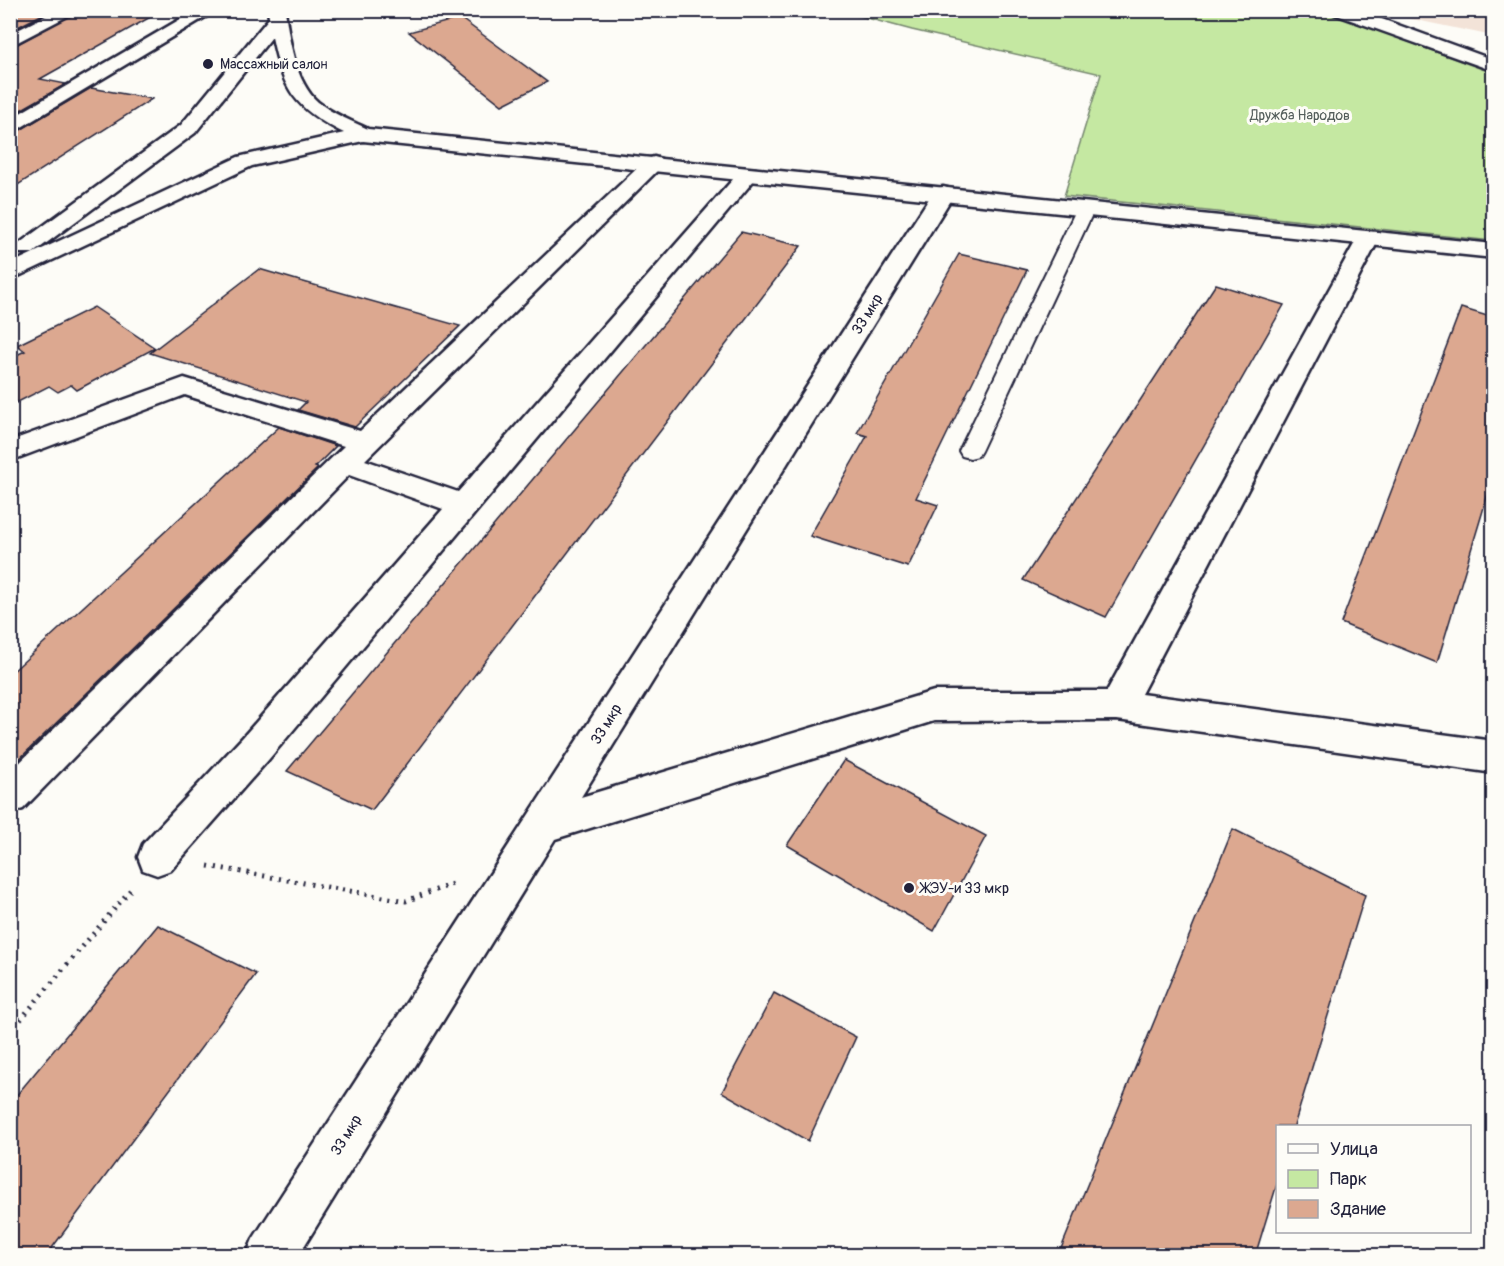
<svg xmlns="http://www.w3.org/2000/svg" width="1504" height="1266" font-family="Pangolin,sans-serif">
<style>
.built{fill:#f3e3d8}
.green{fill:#c5e8a2;stroke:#74856e;stroke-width:1.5}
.building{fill:#dca890;stroke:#22223b;stroke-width:1.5}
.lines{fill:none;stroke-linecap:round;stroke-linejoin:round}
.service-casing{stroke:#22223b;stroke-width:4}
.minor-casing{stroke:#22223b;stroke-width:5}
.tertiary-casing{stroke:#22223b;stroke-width:5}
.path{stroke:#22223b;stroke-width:5;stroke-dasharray:2 6;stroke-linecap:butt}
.service{fill:#fdfcf7;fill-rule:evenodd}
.minor{fill:#fdfcf7;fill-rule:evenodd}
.tertiary{fill:#fdfcf7;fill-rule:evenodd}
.poi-dot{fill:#22223b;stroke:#fdfcf7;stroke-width:2}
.labels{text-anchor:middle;stroke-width:6;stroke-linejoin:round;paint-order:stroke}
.far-poi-label{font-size:14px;fill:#22223b;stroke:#fdfcf7;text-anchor:start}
.far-park-label{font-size:14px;fill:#535d5a;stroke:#fdfcf7}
.street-label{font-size:15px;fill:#22223b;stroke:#fdfcf7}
.poi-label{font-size:15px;fill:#22223b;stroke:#fdfcf7;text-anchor:start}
</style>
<rect width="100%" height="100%" fill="#fdfcf7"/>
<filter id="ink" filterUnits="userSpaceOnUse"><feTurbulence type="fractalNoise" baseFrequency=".0167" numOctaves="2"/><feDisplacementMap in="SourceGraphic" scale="12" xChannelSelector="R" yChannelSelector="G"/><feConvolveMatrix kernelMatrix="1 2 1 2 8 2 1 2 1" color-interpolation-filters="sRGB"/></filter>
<g filter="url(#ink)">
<path class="built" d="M1382 11H1493V36L1397 16Z"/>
<path class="green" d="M841 11H1325L1493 73V241L1064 196 1101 74 912 30Z"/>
<path class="building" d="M10 10H51L10 31Z
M81 10H163L40 79 66 84 10 116V48Z
M460 18 547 82 502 105 409 32Z
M91 88 152 99 10 190V136Z
M741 232 801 246 372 810 287 771Z
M959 254 1027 270 916 498 938 505 908 567 810 536 867 436 857 433Z
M259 269 300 281 460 326 355 427 298 410 306 402 150 353Z
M1216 284 1284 305 1106 617 1023 580Z
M94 307 155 348 77 390 71 385 58 392 49 386 10 406V358L25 351 17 345Z
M1461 308 1494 318V474L1437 663 1341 623Z
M279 427 336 446 315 467 318 468 10 768V674Z
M844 760 986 836 934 931 787 845Z
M1233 829 1365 895 1294 1126H1278V1181L1255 1256H1058Z
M158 925 256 974 46 1256H10V1103Z
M774 993 856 1037 808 1141 722 1092Z"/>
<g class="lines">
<g class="service-casing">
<path id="service" d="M1086 203 1095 208 981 451 978 456 970 458 962 456 959 451 1077 208Z"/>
</g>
<g class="minor-casing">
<path id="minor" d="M57 10H79L10 46V34Z
M196 10H217L10 134V119Z
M654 157 661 159 664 163 661 167 365 460 458 492 742 169H756L760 173 269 759 171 870 157 875 143 870 138 857 143 844 243 737 443 509 349 475 23 809 10 813V772L344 446 185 395 10 461V441L184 378 360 431 647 159Z
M943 187 951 189 954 194 581 797 934 691H1107L1358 237 1361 232H1377L1380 237 1141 694 1494 741V773L1117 720 934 721 555 839 298 1256H246L253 1239 932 194 935 189Z"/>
</g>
<g class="tertiary-casing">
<path id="tertiary" d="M268 10H285C289 39 295 82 318 102 333 114 351 121 368 129L1494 244V258L363 141 252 166 10 280V264L238 157 344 133C295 109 283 90 272 37L195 133 33 253H17L13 248 181 125 269 18Z
M1332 10H1357L1494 60V71L1334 14Z"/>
</g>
<path class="path" d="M208 866 406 901 455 883
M10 1032 132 888"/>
<use href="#service" class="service"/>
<use href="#minor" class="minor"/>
<use href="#tertiary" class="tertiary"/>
</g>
</g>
<g class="poi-dot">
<circle cx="208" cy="64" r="6"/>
<circle cx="909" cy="888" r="6"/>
</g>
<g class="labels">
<g class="far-poi-label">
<text x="220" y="69">Массажный салон</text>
</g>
<g class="far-park-label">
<text x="1300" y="120">Дружба Народов</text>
</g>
<g class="street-label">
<text transform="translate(867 314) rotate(-58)" y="5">33 мкр</text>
<text transform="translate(606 724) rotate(-58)" y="5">33 мкр</text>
<text transform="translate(346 1135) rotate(-58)" y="5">33 мкр</text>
</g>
<g class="poi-label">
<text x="921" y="893">ЖЭУ-и 33 мкр</text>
</g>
</g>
<rect width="1504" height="1266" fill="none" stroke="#fdfcf7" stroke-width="36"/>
<rect x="18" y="18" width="1468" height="1230" fill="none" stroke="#22223b" stroke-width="2" filter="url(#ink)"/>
<rect x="1276" y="1125" width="195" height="108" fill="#fdfcf7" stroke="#a5a5ac" stroke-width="1.5"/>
<rect x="1288" y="1144" width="30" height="9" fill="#fdfcf7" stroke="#a5a5ac" stroke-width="1.5"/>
<text x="1330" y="1155" font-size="18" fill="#22223b">Улица</text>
<rect x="1288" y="1170" width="30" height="18" fill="#c5e8a2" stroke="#a5a5ac" stroke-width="1.5"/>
<text x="1330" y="1185" font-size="18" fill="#22223b">Парк</text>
<rect x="1288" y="1200" width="30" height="18" fill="#dca890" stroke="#a5a5ac" stroke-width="1.5"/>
<text x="1330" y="1215" font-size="18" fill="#22223b">Здание</text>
</svg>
